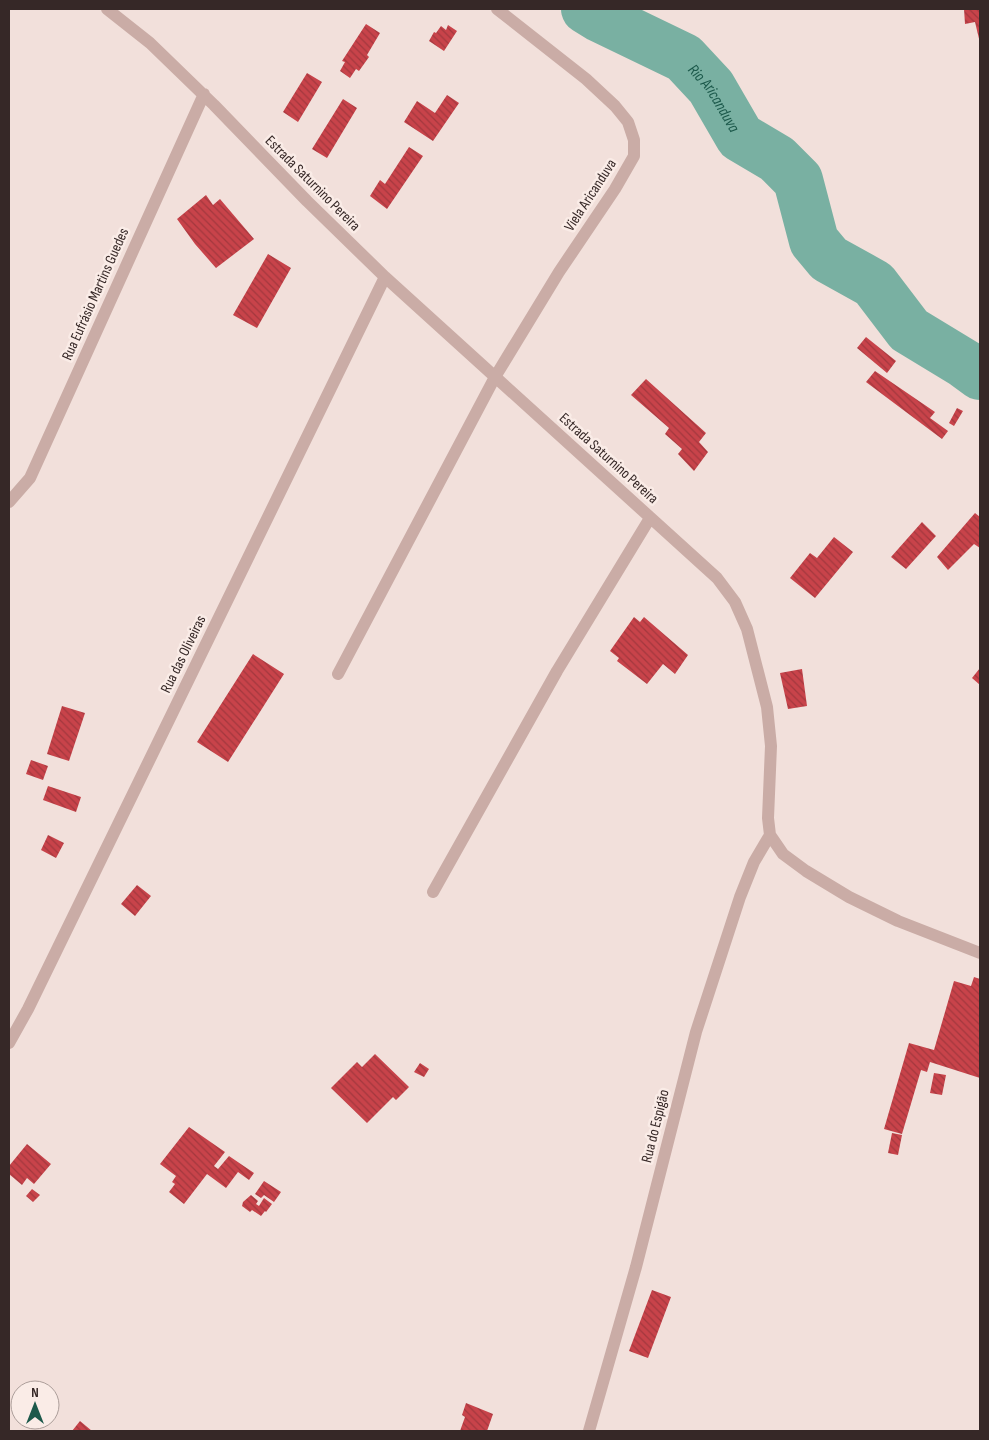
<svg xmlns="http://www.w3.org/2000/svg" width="989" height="1440" font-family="'Sofia Sans Condensed',sans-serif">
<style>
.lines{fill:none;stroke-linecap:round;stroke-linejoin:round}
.river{stroke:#79b0a2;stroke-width:50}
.building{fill:url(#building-back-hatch)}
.minor{stroke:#caaca6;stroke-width:12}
.labels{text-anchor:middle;stroke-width:5;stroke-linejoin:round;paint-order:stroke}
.street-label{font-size:15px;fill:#362827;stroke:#faece7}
.water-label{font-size:16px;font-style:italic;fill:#1c594b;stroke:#faece7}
</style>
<defs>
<pattern id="building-back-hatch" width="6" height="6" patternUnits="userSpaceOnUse" patternTransform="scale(1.25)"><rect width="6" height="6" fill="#c8434a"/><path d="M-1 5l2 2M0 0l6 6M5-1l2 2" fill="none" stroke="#a3383e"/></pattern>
</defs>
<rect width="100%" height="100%" fill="#f2e0db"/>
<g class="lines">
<path class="river" id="s1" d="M586 9 599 17 684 58 711 87 740 137 777 159 798 180 814 241 829 259 874 284 909 330 965 364 980 375"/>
</g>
<path class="building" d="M964 9H980V43L975 22 965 24Z
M366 24 380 33 367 55 369 57 359 71 356 69 350 78 340 71 345 62 342 61Z
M448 25 457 31 444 51 429 41 434 32 436 33 441 26 446 30Z
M307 73 322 82 298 122 283 112Z
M447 95 459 103 433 141 404 122 417 101 435 113Z
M343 99 357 108 327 158 312 149Z
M409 147 423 156 387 209 370 196 380 180 385 184Z
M206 195 213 205 220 199 254 239 216 268 195 244 177 219Z
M268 254 291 268 257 328 233 315Z
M866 337 896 361 887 373 857 348Z
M875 371 935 412 930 418 948 431 942 439 866 382Z
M646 379 706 433 699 442 708 452 694 471 678 454 682 449 665 434 669 428 631 395Z
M957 408 963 411 954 426 949 423Z
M975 513 980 517V548L974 544 948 570 937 557Z
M922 522 936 536 906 569 891 557Z
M834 537 853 552 815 598 790 578 810 553 817 558Z
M634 617 640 622 644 617 688 655 675 674 663 664 647 684 617 661 619 658 610 651Z
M253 654 284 674 228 762 197 742Z
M980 668V685L972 678Z
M802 669 807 706 788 709 780 673Z
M62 706 85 713 69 761 47 754Z
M31 760 48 766 43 780 26 774Z
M48 786 81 797 76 812 43 800Z
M48 835 64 843 56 858 41 850Z
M137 885 151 896 135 916 121 904Z
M974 977 980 979V1078L930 1062 927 1072 921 1070 902 1134 884 1129 909 1043 934 1050 954 981 971 986Z
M375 1054 409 1087 396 1100 393 1097 367 1123 331 1088 357 1062 362 1067Z
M420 1063 429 1069 424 1077 414 1072Z
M934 1073 946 1075 942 1095 930 1093Z
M189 1127 225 1152 214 1166 218 1169 229 1156 254 1173 249 1180 238 1172 226 1188 207 1174 184 1204 169 1192 175 1184 172 1182 176 1176 160 1164Z
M892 1133 902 1135 898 1155 888 1153Z
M27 1144 51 1164 34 1184 27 1178 22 1185 9 1174V1166Z
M264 1181 281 1192 274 1202 264 1195 261 1198 255 1194Z
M32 1189 40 1195 33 1202 26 1196Z
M251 1195 258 1201 256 1204 259 1206 264 1198 272 1204 266 1212 265 1211 261 1216 252 1210 250 1212 242 1206 243 1202Z
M652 1290 671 1297 648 1358 629 1351Z
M466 1403 493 1414 487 1431H460L465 1417 462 1415Z
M80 1421 92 1431H72Z"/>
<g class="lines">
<path class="minor" d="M107 9 150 43 214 105 307 201 385 277 717 578 735 602 747 629 767 707 771 746 768 818 770 835 783 854 806 871 849 897 898 921 980 953
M9 502 30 478 204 94
M338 674 495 377 559 272 615 189 634 156V140L628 122 615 106 586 79 497 9
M433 892 557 671 650 518
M9 1043 28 1009 385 277
M589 1431 636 1267 696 1032 740 897 754 862 770 835"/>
</g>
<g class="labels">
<g class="street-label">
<text transform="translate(313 183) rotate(45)" y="5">Estrada Saturnino Pereira</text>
<text transform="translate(590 195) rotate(-57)" y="5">Viela Aricanduva</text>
<text transform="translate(95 294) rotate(-66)" y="5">Rua Eufrásio Martins Guedes</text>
<text transform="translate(609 458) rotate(42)" y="5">Estrada Saturnino Pereira</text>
<text transform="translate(183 654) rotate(-64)" y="5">Rua das Oliveiras</text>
<text transform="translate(655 1126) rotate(-76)" y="5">Rua do Espigão</text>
</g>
<g class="water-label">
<text dy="6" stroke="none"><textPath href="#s1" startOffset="160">Rio Aricanduva</textPath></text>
</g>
</g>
<rect width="989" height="1440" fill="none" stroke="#362827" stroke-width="20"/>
<g transform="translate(35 1405)"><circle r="24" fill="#faece7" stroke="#ac9e9a"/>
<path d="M0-4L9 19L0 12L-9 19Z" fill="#1c594b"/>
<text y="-8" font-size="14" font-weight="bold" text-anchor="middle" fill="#362827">N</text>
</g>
</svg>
